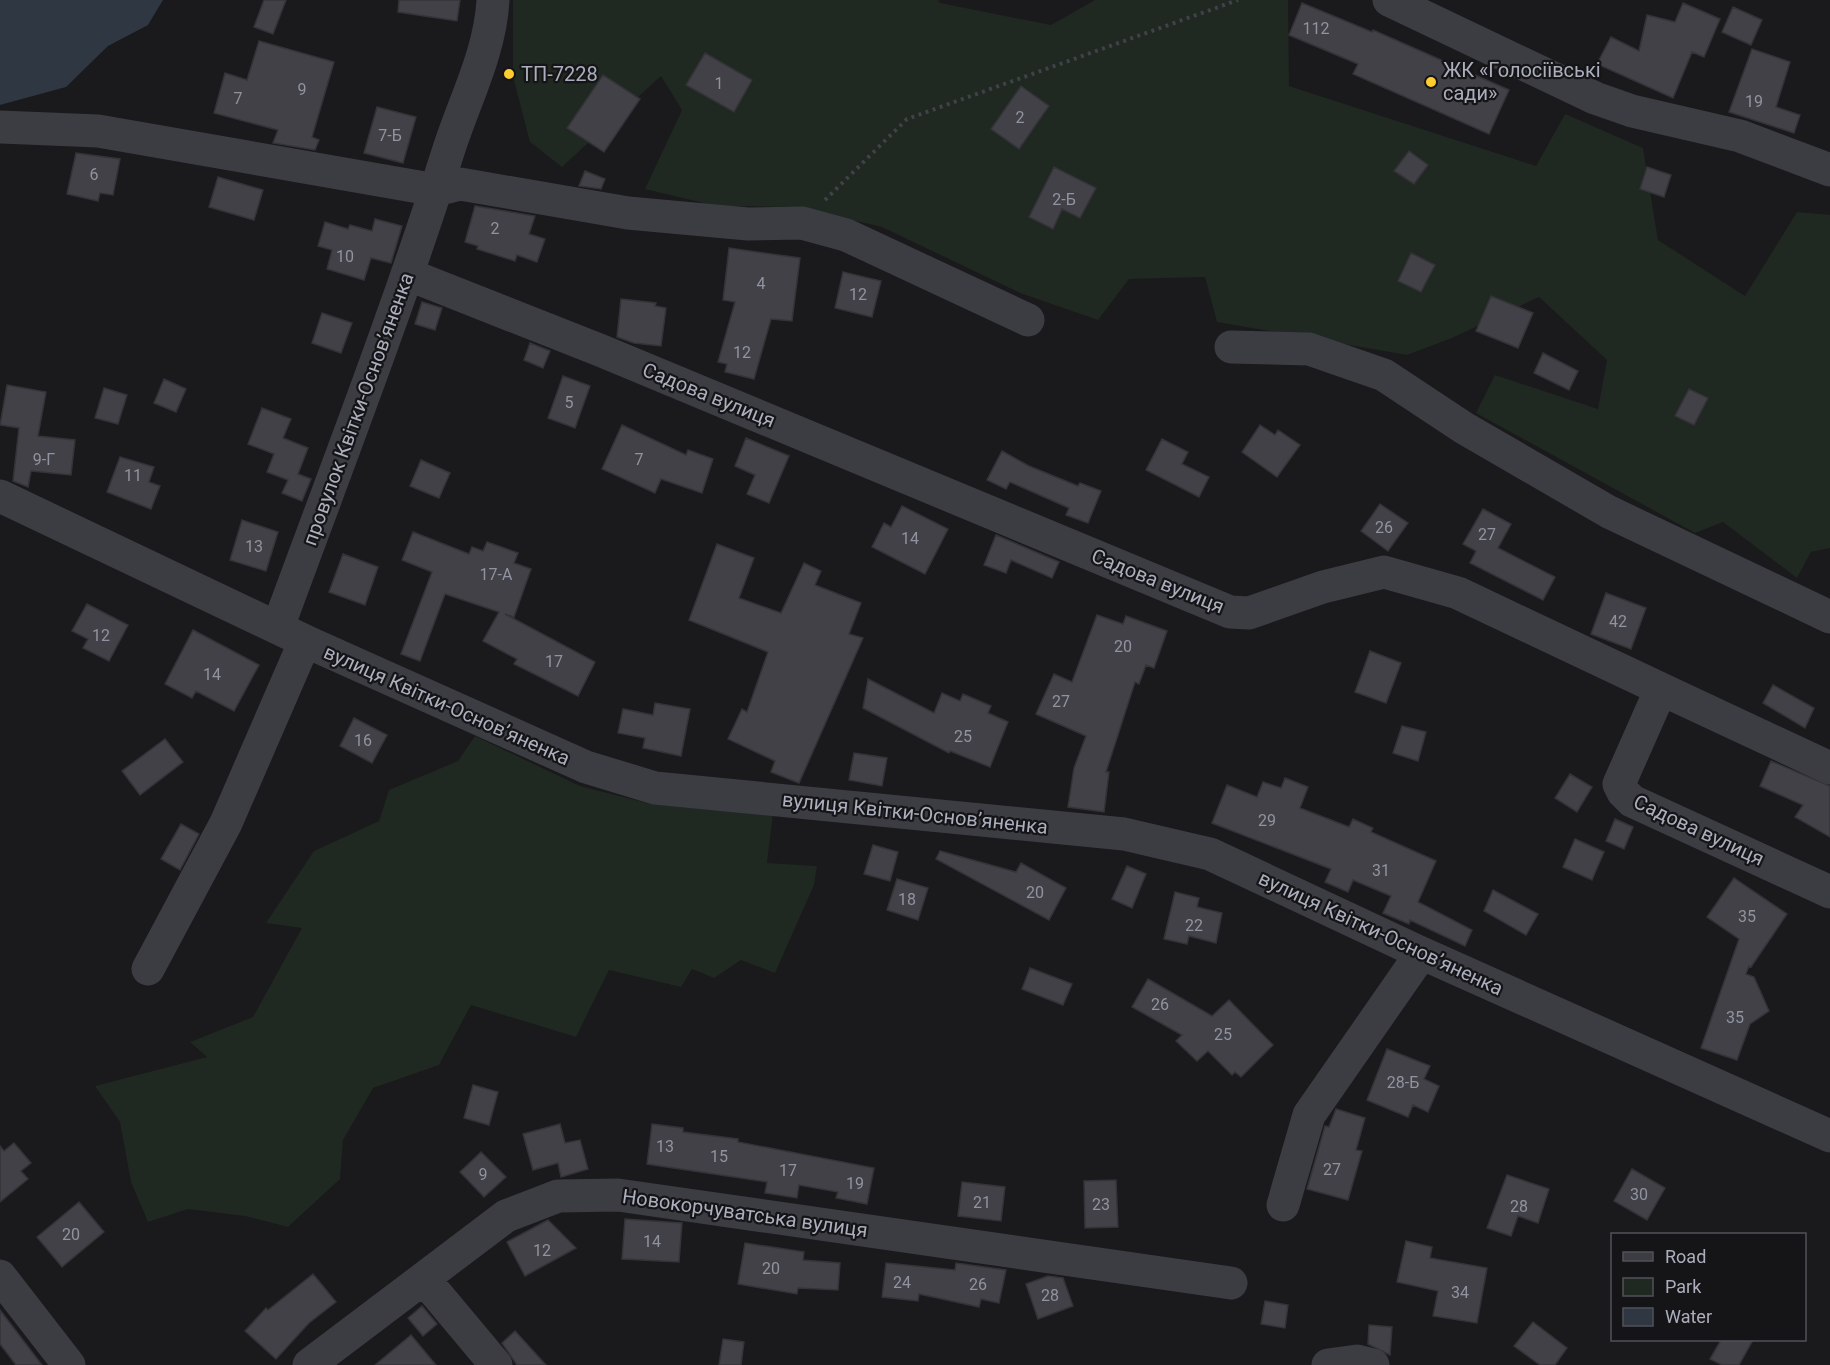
<svg xmlns="http://www.w3.org/2000/svg" width="1830" height="1365" font-family="Roboto,sans-serif">
<style>
.green{fill:#1f2821}
.water{fill:#2e3742}
.building{fill:#414147;stroke:#343338;stroke-width:1.5}
.lines{fill:none;stroke-linecap:round;stroke-linejoin:round}
.path{stroke:#404149;stroke-width:4;stroke-dasharray:3 4.5;stroke-linecap:butt}
.minor{stroke:#3c3c43;stroke-width:33}
.poi-dot{fill:#ffcd2e;stroke:#151417;stroke-width:2}
.labels{text-anchor:middle;stroke-width:4.5;stroke-linejoin:round;paint-order:stroke}
.number-label{font-size:16px;fill:#9094a0}
.poi-label{font-size:20px;fill:#abafbd;stroke:#151417;text-anchor:start}
.street-label{font-size:20px;fill:#abafbd;stroke:#151417}
</style>
<rect width="100%" height="100%" fill="#1a191c"/>
<path class="green" d="M513 0H938L940 3 1051 25 1095 0H1288L1289 86 1536 166 1565 114 1643 148 1658 240 1745 296 1797 212 1830 215V548L1811 552 1797 578 1723 522 1695 533 1476 413 1495 375 1598 409 1607 360 1539 297 1452 338 1407 355 1217 322 1205 277 1129 279 1098 320 1020 293 882 227 795 207 716 206 645 189 682 110 661 76 562 167 530 142 513 77Z
M475 736 580 786 651 804 773 814 767 863 817 866 814 885 775 973 741 960 714 978 692 969 681 987 609 970 576 1037 471 1005 439 1065 373 1088 343 1140 340 1179 288 1227 245 1216 188 1209 148 1222 131 1182 120 1122 95 1086 207 1057 190 1042 253 1017 302 928 266 923 314 851 379 821 389 790 458 761Z"/>
<path class="water" d="M0 0H163L148 25 108 46 66 87 0 105Z"/>
<path class="building" d="M264 0H286L273 34 254 27Z
M399 0H460L457 21 398 12Z
M1302 3 1372 32 1373 30 1509 90 1489 134 1353 74 1358 64 1289 35Z
M1683 3 1720 19 1704 57 1692 52 1673 98 1597 64 1611 37 1639 51 1647 15 1675 22Z
M1733 7 1762 20 1751 45 1722 32Z
M259 41 334 62 312 137 319 140 315 150 273 143 278 130 214 113 225 73 247 80Z
M1752 49 1790 62 1776 107 1800 115 1794 133 1729 112Z
M705 53 752 80 734 112 686 85Z
M603 75 640 99 604 152 567 128Z
M1021 86 1049 106 1019 149 991 129Z
M377 107 416 117 403 163 364 153Z
M1409 151 1428 165 1414 184 1394 171Z
M76 153 120 159 113 195 100 193 98 201 67 194Z
M1054 167 1096 188 1080 218 1062 209 1053 229 1029 217Z
M1647 167 1671 175 1664 197 1640 189Z
M585 171 605 179 601 189 579 186Z
M218 177 263 190 254 220 209 207Z
M475 206 535 216 529 234 545 239 537 262 517 255 515 261 477 249 478 246 465 242Z
M375 219 402 226 391 263 371 258 364 280 327 269 332 250 318 246 325 222 348 229 350 225 372 231Z
M729 248 800 258 792 321 771 319 754 379 725 372 727 364 718 362 735 302 723 300Z
M1411 253 1435 265 1421 292 1398 281Z
M843 272 881 281 872 317 835 308Z
M1491 296 1533 313 1518 348 1476 331Z
M621 299 656 303 655 306 666 308 661 346 634 343 617 337Z
M422 302 442 308 435 330 415 324Z
M322 313 352 323 341 353 312 343Z
M530 343 550 351 543 368 524 360Z
M1543 353 1578 371 1569 390 1534 373Z
M563 376 590 386 575 428 548 418Z
M164 379 186 389 176 412 154 403Z
M7 385 46 392 38 436 75 440 71 475 31 471 28 487 13 481 19 428 0 425Z
M104 388 127 395 118 424 95 418Z
M1689 389 1708 398 1694 425 1675 416Z
M262 408 291 419 283 438 308 448 298 474 311 479 302 501 282 493 288 480 267 472 274 454 248 444Z
M622 425 686 455 688 450 713 459 702 493 661 479 655 493 602 469Z
M1260 425 1275 435 1278 430 1300 445 1277 477 1242 452Z
M746 438 789 456 769 503 747 494 755 475 735 466Z
M1162 439 1188 452 1182 464 1209 477 1199 497 1146 470Z
M1002 451 1029 466 1078 486 1080 483 1101 491 1088 523 1066 515 1069 508 1010 482 1006 489 987 480Z
M120 457 154 467 149 482 160 486 151 509 107 492Z
M421 460 450 473 439 498 410 486Z
M1380 504 1408 523 1388 551 1361 531Z
M902 506 948 529 925 574 872 547 884 523 891 527Z
M1483 509 1511 524 1498 548 1555 577 1543 600 1470 563 1476 551 1463 544Z
M242 520 278 532 266 571 230 560Z
M413 532 469 554 472 547 483 551 487 542 518 553 514 563 531 569 514 617 505 614 595 662 578 696 514 664 517 659 483 641 499 612 445 594 420 661 401 654 432 572 402 560Z
M996 535 1059 562 1052 578 1011 560 1006 573 984 565Z
M717 544 754 558 739 598 781 613 804 563 821 571 815 585 861 603 849 634 863 638 799 783 771 772 775 761 728 739 742 709 747 712 768 652 689 620Z
M343 554 378 567 365 605 329 592Z
M1606 593 1646 608 1631 649 1591 634Z
M87 604 128 625 109 661 83 648 88 639 72 631Z
M1097 615 1123 624 1126 616 1167 631 1154 668 1146 665 1139 684 1135 682 1106 772H1109L1104 812 1068 807 1074 768 1086 736 1036 714 1054 674 1072 682Z
M193 630 259 665 234 711 196 691 192 698 165 684Z
M1370 651 1401 663 1386 703 1355 692Z
M868 679 934 713 942 693 960 701 963 694 991 706 988 713 1008 722 990 767 950 751 949 753 863 708Z
M1773 685 1814 708 1805 728 1763 703Z
M655 703 690 709 681 756 643 748 645 738 618 733 623 709 653 715Z
M354 718 387 735 372 763 340 746Z
M1402 726 1426 732 1418 761 1393 753Z
M165 739 183 762 140 795 122 771Z
M854 753 887 758 882 786 849 780Z
M1771 761 1830 786V837L1795 817 1803 805 1760 786Z
M1570 774 1592 787 1577 812 1555 798Z
M1285 778 1308 787 1300 808 1349 827 1353 819 1373 828 1371 832 1436 861 1418 902 1472 930 1465 946 1410 920 1409 924 1383 913 1391 896 1353 880 1348 892 1325 882 1331 869 1212 823 1227 785 1257 797 1263 782 1281 788Z
M1615 819 1633 827 1624 849 1606 841Z
M181 824 199 834 180 870 161 859Z
M1575 839 1604 852 1592 880 1563 867Z
M873 845 898 852 890 881 864 874Z
M940 851 1016 872 1021 863 1066 888 1049 920 936 859Z
M1127 866 1146 874 1132 908 1112 899Z
M1734 878 1787 914 1751 967 1749 966 1746 974 1754 977 1769 1011 1750 1024 1737 1060 1701 1048 1739 939 1707 917Z
M897 879 928 888 918 920 887 910Z
M1493 890 1538 914 1526 935 1484 911Z
M1175 892 1199 898 1197 907 1222 913 1216 943 1189 936 1187 944 1164 939Z
M1030 968 1072 984 1063 1005 1022 989Z
M1148 979 1212 1016 1229 1000 1273 1045 1241 1077 1235 1072 1232 1075 1208 1051 1197 1061 1176 1041 1182 1035 1132 1007Z
M1387 1049 1430 1066 1424 1079 1439 1086 1428 1112 1413 1105 1408 1117 1367 1100Z
M473 1085 498 1092 489 1125 464 1118Z
M1336 1109 1365 1118 1356 1150 1362 1151 1348 1200 1307 1189 1325 1126 1329 1127Z
M560 1124 565 1143 580 1140 588 1169 561 1177 558 1163 533 1170 523 1134Z
M652 1124 683 1128V1132L738 1139V1142L874 1168 867 1204 836 1198 838 1192 799 1185 797 1198 765 1193 767 1182 647 1164Z
M14 1143 31 1163 21 1171 28 1179 0 1202V1146L4 1151Z
M481 1152 506 1177 484 1197 460 1172Z
M1632 1169 1665 1188 1647 1220 1614 1201Z
M1507 1175 1549 1189 1538 1223 1518 1216 1511 1236 1487 1228Z
M1116 1180 1118 1227 1085 1228 1084 1181Z
M962 1182 1005 1187 1001 1221 958 1216Z
M79 1202 104 1232 62 1267 37 1237Z
M625 1219 682 1223 679 1262 622 1259Z
M548 1220 576 1248 525 1276 507 1242Z
M1406 1241 1432 1247 1430 1258 1487 1268 1477 1323 1433 1316 1438 1291 1397 1282Z
M745 1243 804 1252 803 1260 840 1263 838 1290 798 1288 797 1294 738 1284Z
M886 1263 955 1270 956 1263 1006 1270 999 1303 981 1299 979 1307 919 1294 918 1301 882 1297Z
M313 1274 336 1302 309 1323 276 1359 245 1331 266 1308 268 1310Z
M1048 1276 1063 1278 1073 1306 1038 1319 1026 1284Z
M1265 1301 1288 1305 1285 1328 1261 1324Z
M422 1306 437 1324 423 1336 408 1318Z
M0 1310 42 1365H16L0 1344Z
M1533 1322 1567 1348 1555 1365H1540L1514 1346Z
M1369 1325 1392 1327 1390 1355 1368 1344Z
M515 1331 546 1365H517L502 1343Z
M411 1335 436 1365H375Z
M723 1339 744 1342 741 1365H719Z
M1721 1340H1753L1739 1365H1722L1710 1359Z"/>
<g class="lines">
<path class="path" d="M825 200 907 119 1238 0"/>
<path class="minor" d="M1389 0 1595 98 1632 111 1740 136 1830 170
M0 127 98 131 436 190 460 184 628 213 748 224 802 223 846 235 1028 320
M407 274 602 351 1230 612 1249 613 1323 587 1384 572 1458 593 1661 689 1619 784 1623 792 1632 801 1830 892
M1231 347 1309 349 1384 375 1464 428 1609 512 1830 617
M0 496 305 641 586 767 655 788 1124 834 1210 854 1419 952 1830 1136
M278 627C336 469 397 312 448 152 464 101 490 54 493 0
M1661 689 1830 768
M148 969 226 823 305 641
M1283 1205 1309 1115 1414 964 1419 952
M0 1276 69 1365
M424 1279 496 1365
M309 1365 506 1216 558 1196 618 1195 1231 1283
M1328 1365 1357 1361 1373 1365"/>
</g>
<g class="poi-dot">
<circle cx="509" cy="74" r="6"/>
<circle cx="1431" cy="82" r="6"/>
</g>
<g class="labels">
<g class="number-label">
<text x="1316" y="34">112</text>
<text x="719" y="89">1</text>
<text x="302" y="95">9</text>
<text x="238" y="104">7</text>
<text x="1754" y="107">19</text>
<text x="1020" y="123">2</text>
<text x="390" y="141">7-Б</text>
<text x="94" y="180">6</text>
<text x="1064" y="205">2-Б</text>
<text x="495" y="234">2</text>
<text x="345" y="262">10</text>
<text x="761" y="289">4</text>
<text x="858" y="300">12</text>
<text x="742" y="358">12</text>
<text x="569" y="408">5</text>
<text x="44" y="465">9-Г</text>
<text x="639" y="465">7</text>
<text x="133" y="481">11</text>
<text x="1384" y="533">26</text>
<text x="1487" y="540">27</text>
<text x="910" y="544">14</text>
<text x="254" y="552">13</text>
<text x="496" y="580">17-А</text>
<text x="1618" y="627">42</text>
<text x="101" y="641">12</text>
<text x="1123" y="652">20</text>
<text x="554" y="667">17</text>
<text x="212" y="680">14</text>
<text x="1061" y="707">27</text>
<text x="963" y="742">25</text>
<text x="363" y="746">16</text>
<text x="1267" y="826">29</text>
<text x="1381" y="876">31</text>
<text x="1035" y="898">20</text>
<text x="907" y="905">18</text>
<text x="1747" y="922">35</text>
<text x="1194" y="931">22</text>
<text x="1160" y="1010">26</text>
<text x="1735" y="1023">35</text>
<text x="1223" y="1040">25</text>
<text x="1403" y="1088">28-Б</text>
<text x="665" y="1152">13</text>
<text x="719" y="1162">15</text>
<text x="1332" y="1175">27</text>
<text x="788" y="1176">17</text>
<text x="483" y="1180">9</text>
<text x="855" y="1189">19</text>
<text x="1639" y="1200">30</text>
<text x="982" y="1208">21</text>
<text x="1101" y="1210">23</text>
<text x="1519" y="1212">28</text>
<text x="71" y="1240">20</text>
<text x="652" y="1247">14</text>
<text x="542" y="1256">12</text>
<text x="771" y="1274">20</text>
<text x="902" y="1288">24</text>
<text x="978" y="1290">26</text>
<text x="1460" y="1298">34</text>
<text x="1050" y="1301">28</text>
</g>
<g class="poi-label">
<text x="1443" y="77">ЖК «Голосіївські<tspan x="1443" dy="23">сади»</tspan></text>
<text x="521" y="81">ТП-7228</text>
</g>
<g class="street-label">
<text transform="translate(709 395) rotate(22)" y="7">Садова вулиця</text>
<text transform="translate(358 409) rotate(-70)" y="7">провулок Квітки-Основʼяненка</text>
<text transform="translate(1158 581) rotate(22)" y="7">Садова вулиця</text>
<text transform="translate(447 705) rotate(24)" y="7">вулиця Квітки-Основ’яненка</text>
<text transform="translate(915 813) rotate(6)" y="7">вулиця Квітки-Основ’яненка</text>
<text transform="translate(1699 830) rotate(25)" y="7">Садова вулиця</text>
<text transform="translate(1381 933) rotate(25)" y="7">вулиця Квітки-Основ’яненка</text>
<text transform="translate(745 1213) rotate(8)" y="7">Новокорчуватська вулиця</text>
</g>
</g>
<rect x="1611" y="1233" width="195" height="108" fill="#151417" stroke="#515259" stroke-width="1.5"/>
<rect x="1623" y="1252" width="30" height="9" fill="#3c3c43" stroke="#515259" stroke-width="1.5"/>
<text x="1665" y="1263" font-size="18" fill="#abafbd">Road</text>
<rect x="1623" y="1278" width="30" height="18" fill="#1f2821" stroke="#515259" stroke-width="1.5"/>
<text x="1665" y="1293" font-size="18" fill="#abafbd">Park</text>
<rect x="1623" y="1308" width="30" height="18" fill="#2e3742" stroke="#515259" stroke-width="1.5"/>
<text x="1665" y="1323" font-size="18" fill="#abafbd">Water</text>
</svg>
